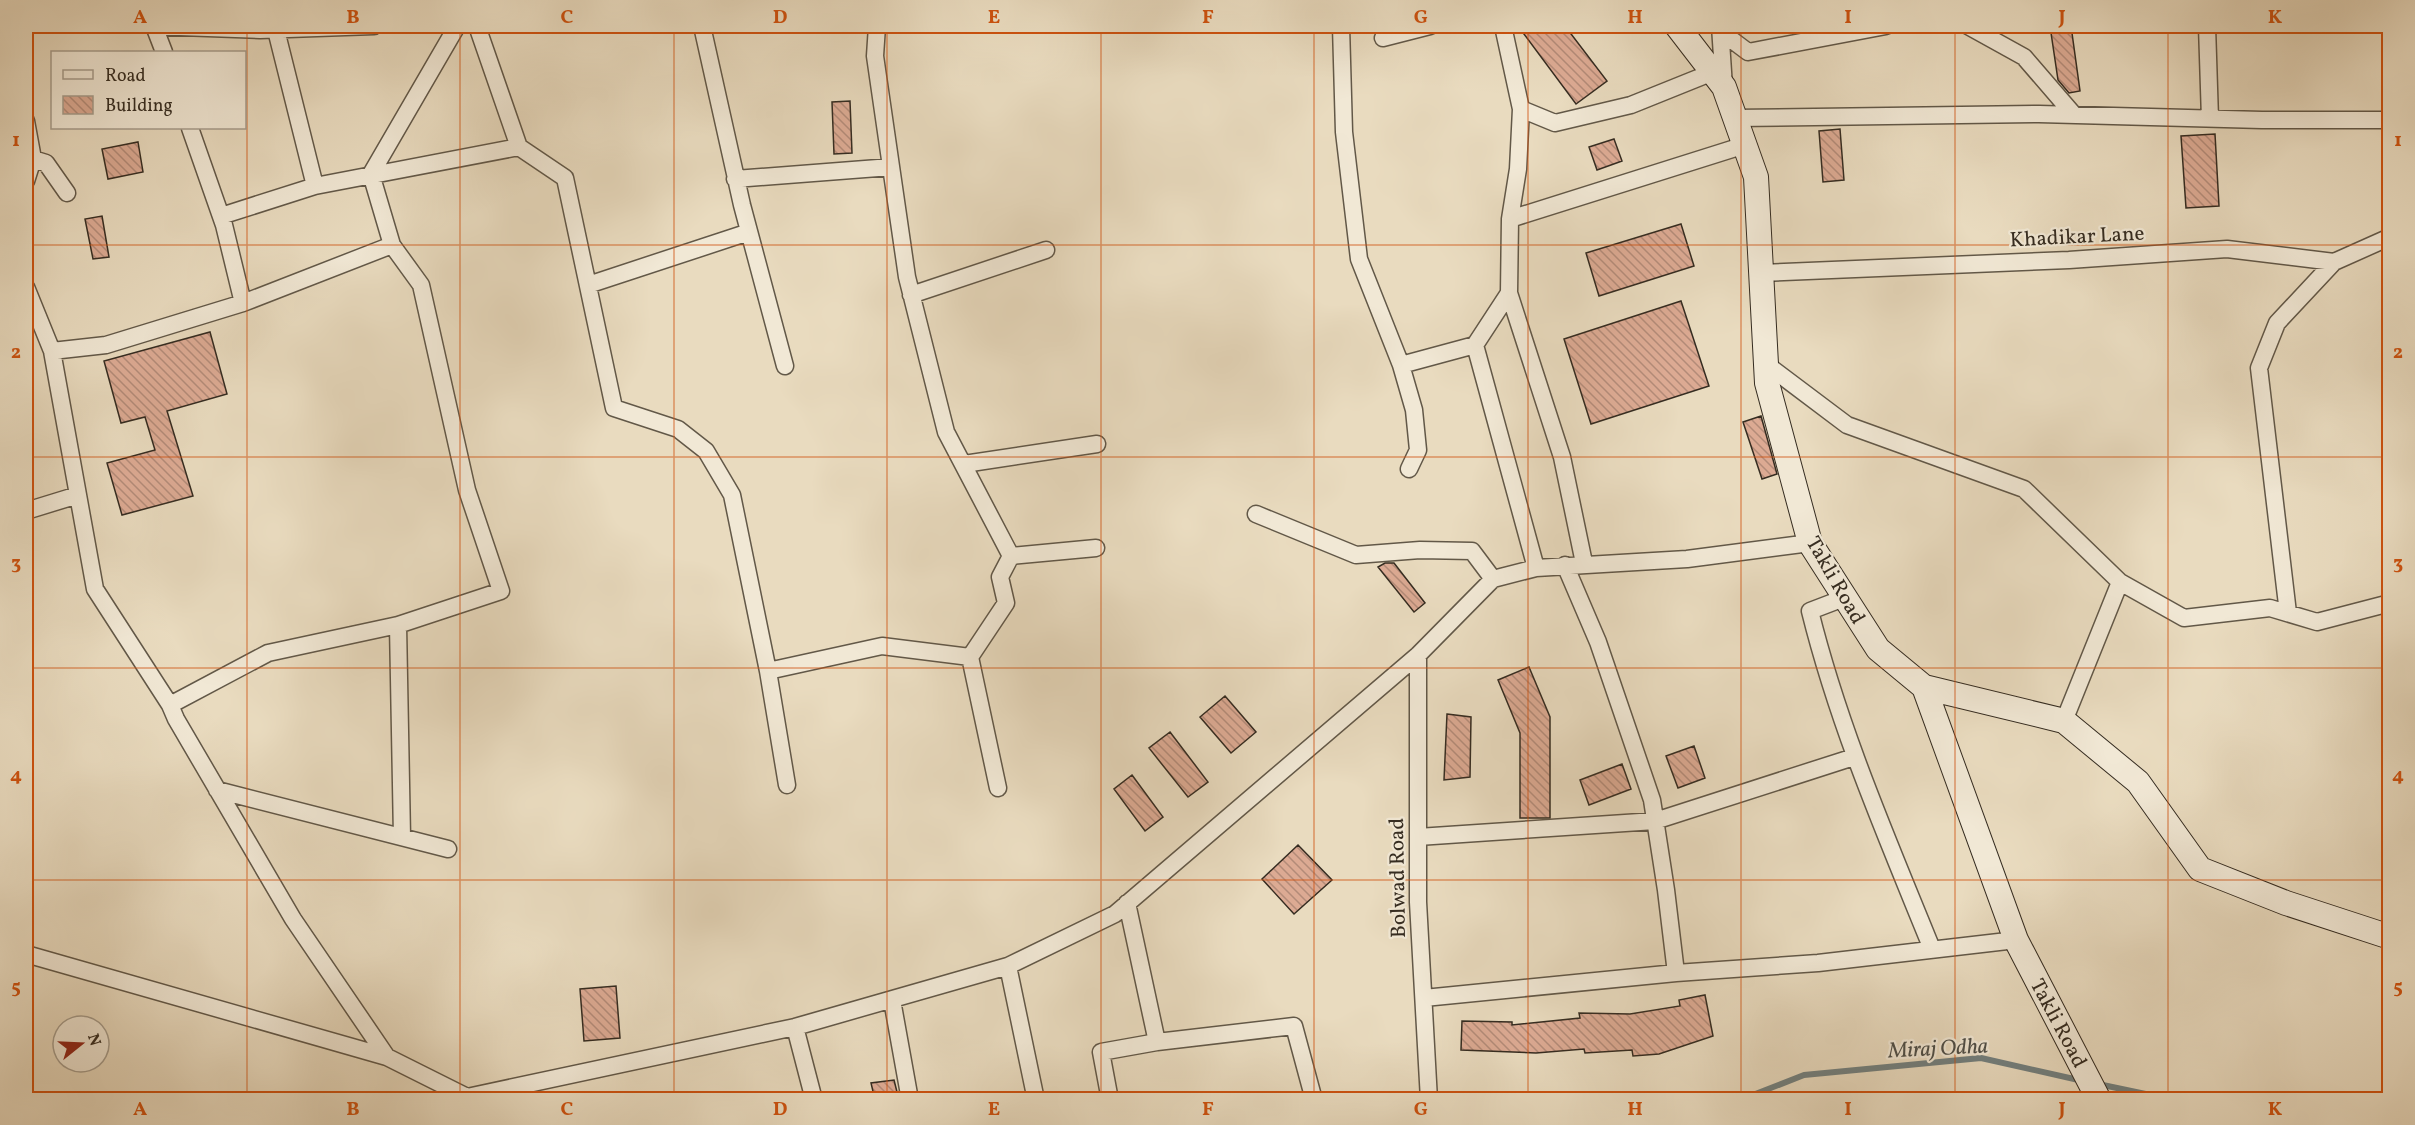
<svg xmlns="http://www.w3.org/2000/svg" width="2415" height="1125" font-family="Vollkorn,serif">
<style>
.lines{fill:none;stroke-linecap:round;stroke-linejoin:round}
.stream{stroke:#73807f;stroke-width:6}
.building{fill:url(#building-back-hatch);stroke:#352c21;stroke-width:1.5}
.street-casing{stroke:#625848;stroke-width:19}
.secondary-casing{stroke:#352c21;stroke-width:26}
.street{stroke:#f1e8d5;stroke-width:16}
.secondary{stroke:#f1e8d5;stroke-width:24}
.grid{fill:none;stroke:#cd520f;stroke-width:1.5;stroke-opacity:0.55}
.labels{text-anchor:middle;stroke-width:4.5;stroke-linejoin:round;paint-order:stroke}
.street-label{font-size:21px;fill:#352c21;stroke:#f1e8d5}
.water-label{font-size:22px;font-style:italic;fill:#4f4f48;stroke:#f1e8d5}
.neatline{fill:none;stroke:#cd520f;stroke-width:2}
.grid-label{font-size:20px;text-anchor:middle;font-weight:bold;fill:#cd520f}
</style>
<defs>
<pattern id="building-back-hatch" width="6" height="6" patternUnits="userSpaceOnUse" patternTransform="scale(1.5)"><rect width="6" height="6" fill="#dcaa93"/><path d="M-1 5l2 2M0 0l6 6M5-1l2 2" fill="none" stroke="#b38b78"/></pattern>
</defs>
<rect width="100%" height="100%" fill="#e9dbbf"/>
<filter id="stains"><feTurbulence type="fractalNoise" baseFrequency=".00333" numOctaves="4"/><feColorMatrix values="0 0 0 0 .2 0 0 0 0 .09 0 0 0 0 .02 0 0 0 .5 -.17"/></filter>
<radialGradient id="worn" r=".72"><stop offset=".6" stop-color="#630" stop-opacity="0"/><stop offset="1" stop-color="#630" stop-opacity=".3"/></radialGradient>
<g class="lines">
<path class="stream" d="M2098 1084 2174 1100
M1740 1100 1804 1075 1981 1058 2083 1081"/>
</g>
<path class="building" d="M1518 26H1565L1607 81 1576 104Z
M2050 26H2071L2080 91 2069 93 2058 80Z
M850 101 852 153 834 154 832 102Z
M1840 129 1844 180 1823 182 1819 131Z
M2215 134 2219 206 2186 208 2181 136Z
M1614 139 1622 161 1597 170 1589 147Z
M138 142 143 172 108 179 102 149Z
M102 216 109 257 93 259 85 219Z
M1681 224 1694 266 1599 296 1586 253Z
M1681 301 1709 386 1591 424 1564 339Z
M210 332 227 394 167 411 193 496 122 515 107 463 155 450 145 417 121 423 104 361Z
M1761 416 1777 474 1762 479 1743 422Z
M1385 563H1394L1425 603 1414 612 1378 567Z
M1529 667 1550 717V818H1520V733L1498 680Z
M1225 696 1256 732 1231 753 1200 717Z
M1447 714 1471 717 1470 777 1444 780Z
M1170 732 1208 782 1188 797 1149 748Z
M1694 746 1705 778 1678 788 1666 756Z
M1622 764 1631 789 1589 805 1580 780Z
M1132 775 1163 817 1145 831 1114 789Z
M1298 845 1332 880 1294 914 1262 879Z
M616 986 620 1038 584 1041 580 989Z
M1705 995 1713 1036 1659 1054 1633 1056 1632 1050 1585 1053 1584 1049 1536 1053 1461 1050 1462 1021 1512 1022V1025L1580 1018 1579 1013 1630 1014 1680 1006 1679 1000Z
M894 1080 899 1100H875L871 1083Z"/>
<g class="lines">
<g class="street-casing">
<path id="street" d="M152 26 260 30 374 26
M154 26 164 52
M702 26 742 205 785 366
M877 26 875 56 907 277 946 432 1011 556 1000 577 1006 603 970 657 998 788
M1341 26 1344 132 1359 259 1401 365 1414 410 1418 450 1409 469
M1503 26 1521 109 1555 123 1631 105 1713 72
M1720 26 1724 87
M1968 26 2024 57 2074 115
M2207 26 2210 119
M276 30 315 186
M1720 31 1748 52 1886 26
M1383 38 1430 26
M1735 118 2039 114 2262 120H2390
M26 121 33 159 26 181
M190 128 224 225 243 303
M519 147 565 178 614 408 678 429 706 451 732 495 768 671 787 785
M33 159 46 163 67 193
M735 179 891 167
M221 216 315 186 519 147 477 26
M1510 219 1518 169 1521 109
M1761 273 2069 260 2227 249 2334 262 2390 237
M588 285 749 232
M26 287 52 351 95 589 170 705 176 719 293 919 387 1057
M1509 293 1475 345 1536 568
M911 295 1046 250
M52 351 106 345 243 303 392 245
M1766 364 1847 425 2024 489 2120 582 2064 721
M1401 365 1475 345
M964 464 1097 444
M26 511 78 495
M1256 514 1356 555 1420 550 1472 551 1493 579
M1011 556 1096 548
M1584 563 1562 457 1509 293 1510 219 1745 145
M1565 565 1598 642 1652 800 1666 890 1676 973
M2120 582 2184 618 2270 608 2317 622 2390 603
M1844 598 1810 611C1839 728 1887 838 1932 949
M2288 613 2259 368 2277 323 2334 262
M398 625 402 837
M1418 655V902L1429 1100
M768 671 882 646 970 657
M170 705 268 653 398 625 501 591 467 490 421 285 392 245 371 174 457 26
M217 790 448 849
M1418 837 1655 821 1854 757
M1127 903 1157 1042 1294 1026 1314 1100
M26 954 387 1057 467 1097 795 1027 1008 966 1115 914 1418 655 1493 579 1536 568 1687 559 1810 543
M1008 966 1036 1100
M1424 998 1676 973 1818 963 2016 940
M892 1000 910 1100
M795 1027 814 1100
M1110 1100 1101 1052 1157 1042"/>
</g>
<g class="secondary-casing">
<path id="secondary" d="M1677 26 1724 87 1756 177 1767 383 1810 543 1878 649 1924 687 2016 940 2099 1100
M1924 687 2064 721 2138 782 2200 869 2286 903 2390 937"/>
</g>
<use href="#street" class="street"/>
<use href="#secondary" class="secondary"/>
</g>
<path class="grid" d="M247 26V1100M460 26V1100M674 26V1100M887 26V1100M1101 26V1100M1314 26V1100M1528 26V1100M1741 26V1100M1955 26V1100M2168 26V1100M26 245H2390M26 457H2390M26 668H2390M26 880H2390"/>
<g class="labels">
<g class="street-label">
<text transform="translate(2077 236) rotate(-3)" y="7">Khadikar Lane</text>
<text transform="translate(1836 580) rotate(60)" y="7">Takli Road</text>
<text transform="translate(1397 878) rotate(-91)" y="7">Bolwad Road</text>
<text transform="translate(2059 1023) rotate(62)" y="7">Takli Road</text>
</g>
<g class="water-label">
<text transform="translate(1938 1047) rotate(-3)" y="8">Miraj Odha</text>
</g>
</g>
<rect width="2415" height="1125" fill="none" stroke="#e9dbbf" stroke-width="66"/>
<rect x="51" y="51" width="195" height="78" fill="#f1e8d5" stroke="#a69d8d" stroke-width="1.5"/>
<rect x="63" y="70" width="30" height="9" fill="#f1e8d5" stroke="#a69d8d" stroke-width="1.5"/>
<text x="105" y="81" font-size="18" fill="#352c21">Road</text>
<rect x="63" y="96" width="30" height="18" fill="url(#building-back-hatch)" stroke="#a69d8d" stroke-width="1.5"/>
<text x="105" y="111" font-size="18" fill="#352c21">Building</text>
<g transform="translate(81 1044) rotate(72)"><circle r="28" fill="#f1e8d5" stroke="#a69d8d" stroke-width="1.5"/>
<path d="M0-4.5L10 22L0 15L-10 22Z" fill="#8f2418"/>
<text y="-9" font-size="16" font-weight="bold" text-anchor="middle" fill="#352c21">N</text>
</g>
<rect x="33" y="33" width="2349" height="1059" class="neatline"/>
<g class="grid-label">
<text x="140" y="23">A</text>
<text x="353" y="23">B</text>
<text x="567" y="23">C</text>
<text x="780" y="23">D</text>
<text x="994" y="23">E</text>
<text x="1208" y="23">F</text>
<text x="1421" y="23">G</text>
<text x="1635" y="23">H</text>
<text x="1848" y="23">I</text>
<text x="2062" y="23">J</text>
<text x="2275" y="23">K</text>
<text x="16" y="146">1</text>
<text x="2398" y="146">1</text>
<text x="16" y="358">2</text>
<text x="2398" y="358">2</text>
<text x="16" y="569">3</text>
<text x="2398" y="569">3</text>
<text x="16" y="781">4</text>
<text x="2398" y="781">4</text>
<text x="16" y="993">5</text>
<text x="2398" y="993">5</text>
<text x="140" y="1115">A</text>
<text x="353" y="1115">B</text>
<text x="567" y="1115">C</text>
<text x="780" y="1115">D</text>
<text x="994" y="1115">E</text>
<text x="1208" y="1115">F</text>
<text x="1421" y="1115">G</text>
<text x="1635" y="1115">H</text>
<text x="1848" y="1115">I</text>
<text x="2062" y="1115">J</text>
<text x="2275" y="1115">K</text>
</g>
<rect width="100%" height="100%" filter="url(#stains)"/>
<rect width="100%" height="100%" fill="url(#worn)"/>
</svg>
